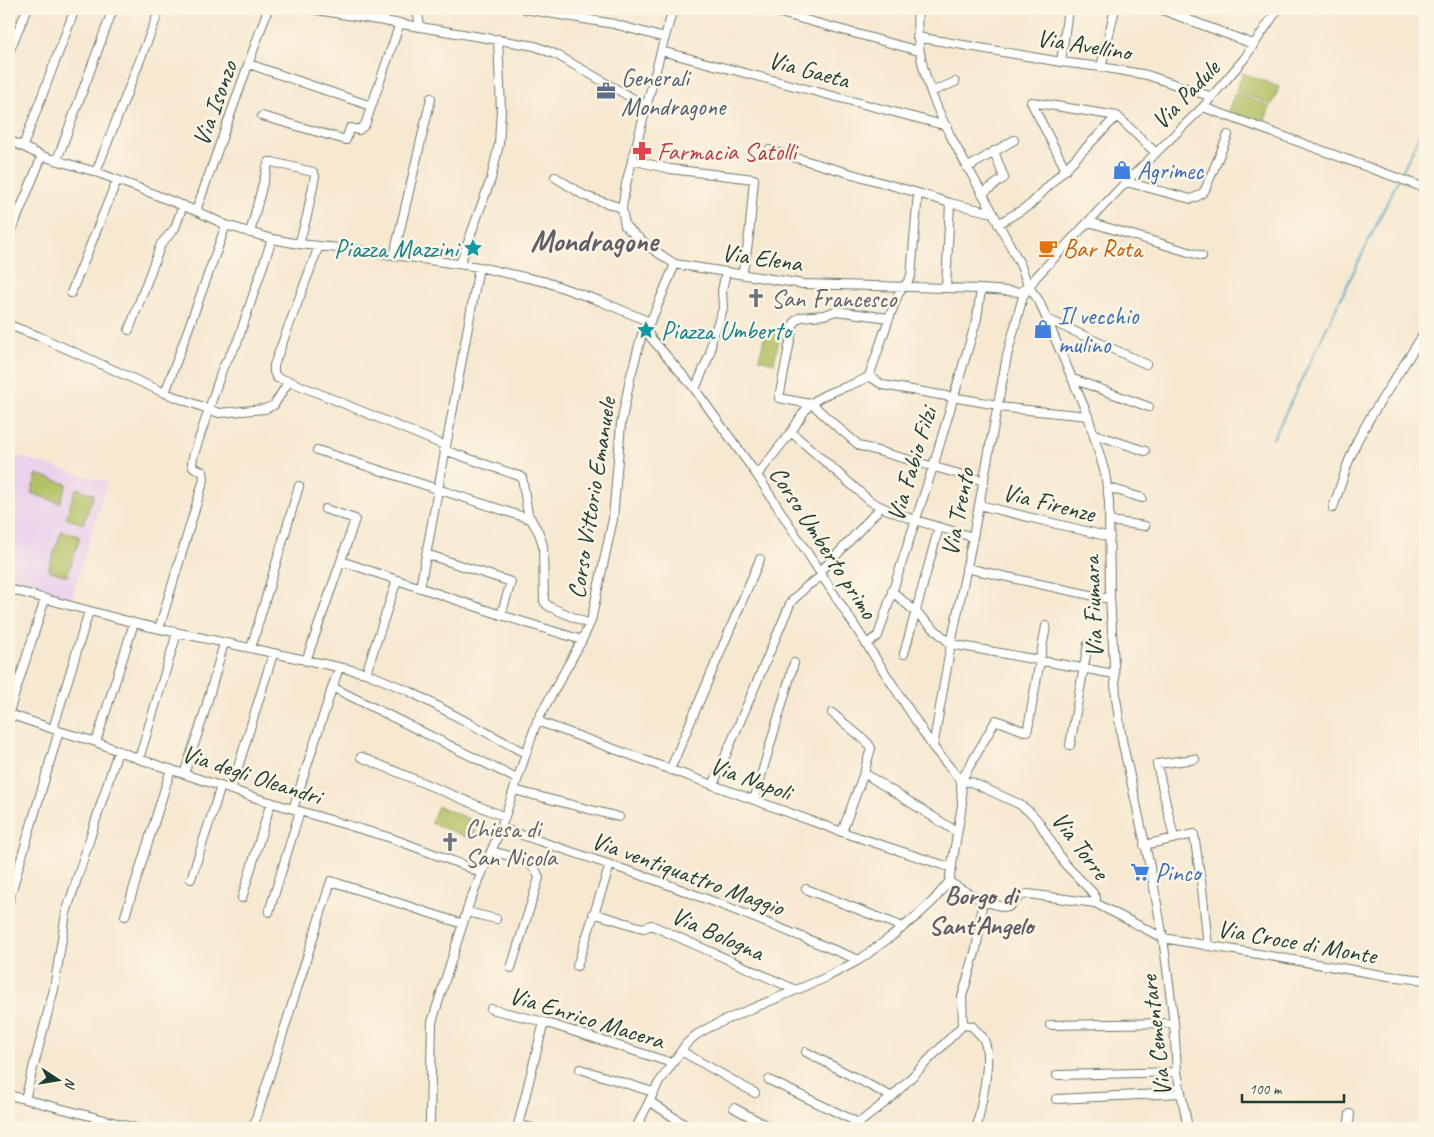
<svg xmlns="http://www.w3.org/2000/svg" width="1434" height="1137" font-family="Caveat,sans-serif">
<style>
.built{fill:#ead1ec}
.garden{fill:#b2c063;stroke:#687e4c}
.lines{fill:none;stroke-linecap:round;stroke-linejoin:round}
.stream{stroke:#4ca5c9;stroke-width:2}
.minor-casing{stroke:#6b796b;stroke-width:10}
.minor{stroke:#fff;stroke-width:8}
.labels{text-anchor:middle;stroke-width:5;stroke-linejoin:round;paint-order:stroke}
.street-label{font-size:25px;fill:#1f3d34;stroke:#fcf5e5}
.service-label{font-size:25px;fill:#4e5e75;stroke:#fcf5e5;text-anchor:start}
.health-label{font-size:25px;fill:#be3a42;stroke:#fcf5e5;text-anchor:start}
.shop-label{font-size:25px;fill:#366cbe;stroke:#fcf5e5;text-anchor:start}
.culture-label{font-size:25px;fill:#0d838f;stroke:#fcf5e5;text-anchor:end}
.food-label{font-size:25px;fill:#c56008;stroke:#fcf5e5;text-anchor:start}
.worship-label{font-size:25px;fill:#5b616d;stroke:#fcf5e5;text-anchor:start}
.neighbourhood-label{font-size:26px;font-weight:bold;fill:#625e67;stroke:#fcf5e5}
.district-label{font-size:30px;font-weight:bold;fill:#625e67;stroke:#fcf5e5}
</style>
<rect width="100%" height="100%" fill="#fcf5e5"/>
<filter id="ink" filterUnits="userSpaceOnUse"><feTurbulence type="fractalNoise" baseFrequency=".02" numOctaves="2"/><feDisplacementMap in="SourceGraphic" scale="10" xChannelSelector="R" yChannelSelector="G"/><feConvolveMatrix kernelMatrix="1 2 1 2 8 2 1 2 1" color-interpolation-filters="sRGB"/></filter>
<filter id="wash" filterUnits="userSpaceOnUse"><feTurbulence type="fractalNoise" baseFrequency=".0096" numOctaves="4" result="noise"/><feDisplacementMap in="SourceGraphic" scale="20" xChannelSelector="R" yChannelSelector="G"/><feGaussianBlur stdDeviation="1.12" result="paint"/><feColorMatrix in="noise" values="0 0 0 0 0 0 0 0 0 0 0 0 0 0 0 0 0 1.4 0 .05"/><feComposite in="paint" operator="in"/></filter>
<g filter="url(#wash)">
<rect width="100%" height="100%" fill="#f7e8d0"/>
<path class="built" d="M9 454 107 482 71 601 9 584Z"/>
<path class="garden" d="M1243 73 1279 87 1272 105 1236 91Z
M1235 93 1270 107 1263 125 1228 111Z
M766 331 780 335 774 363 759 359Z
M37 474 67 484 60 503 31 493Z
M76 488 94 494 83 524 66 518Z
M62 530 80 537 67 576 48 570Z
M438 806 479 823 472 839 431 823Z"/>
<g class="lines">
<path class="stream" d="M1400 176 1425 124
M1273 439 1398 180"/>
</g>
</g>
<g filter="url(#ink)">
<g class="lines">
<g class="minor-casing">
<path id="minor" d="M311 9 535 46 557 55 646 106
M417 9 420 27
M525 9 614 24 665 38
M673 9 661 51 626 184 622 208 625 226C640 240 657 253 675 264L803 284 981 289 1020 292 1027 288
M766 9 919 51
M918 9C911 82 960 151 993 213 1002 230 1011 247 1020 264 1023 271 1025 278 1028 285 1031 291 1036 296 1039 301L1088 416 1105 473 1109 501 1110 596 1116 698 1122 740 1152 876 1163 938 1174 1023 1177 1072 1188 1128
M1160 9 1253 44
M917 37 1061 62 1101 67 1147 75 1212 97
M661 51 947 126
M9 52 27 9
M1061 62 1068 9
M249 64 371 106
M1101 67 1115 9
M931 92 955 82
M1203 107 1425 188
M262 116 346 140 350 128 359 130 365 125 400 23
M9 140 42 156 96 172 141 189 196 211 226 225 272 239 299 244 358 250 479 267 546 282 600 301 650 322
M23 146 75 9
M769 150 918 193
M57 160 113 9
M632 160 670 169 754 179C751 211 750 243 742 274
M967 168 1014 140
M1066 170 1031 102 1117 116
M96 172 160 9
M555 177 585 196 622 208
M1126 182 1191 199C1198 197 1201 195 1205 190L1228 135
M982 194 1004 178 994 151
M196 211 268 9
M1089 222 1202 256
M998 224 1030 205 1117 116 1156 153
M250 233 268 164 269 162H272L313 172 315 176 307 216 299 244
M9 237 42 156
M319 246 274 365V372L277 378 289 381 446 446
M394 255 431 98
M460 264 491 179 499 144 501 110 498 39
M946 288 950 203
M71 293 117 180
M1047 319 1146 364
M9 325 38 336 165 393 219 413 265 409 274 405 289 381
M646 329 651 338 694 388 757 475 933 747 961 781
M129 330 161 244 175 228 183 205
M869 376 883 385 998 405
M1073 379 1149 407
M695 389 710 354 712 339 721 315 723 308 722 290 726 272
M165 393 226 225
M811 403 835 425 860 446 984 481
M810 404 779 398 793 326 796 320 801 317 824 315 836 311 889 318
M998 407 1088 416
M791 432C797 424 804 409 812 403 828 389 852 388 869 376 879 349 887 322 898 295 901 287 907 285 911 276L918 193 950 203 993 213
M1094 434 1145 451
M317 450 530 519
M444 450 522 477 528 514 539 533 543 546 544 601 546 604 550 607 589 624
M757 475 763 468 791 432 870 501C900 518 940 527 973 537
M1107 487 1142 498
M979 505 1110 537
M1333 508 1348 463 1357 441 1371 416 1425 332
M325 509 355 519 341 561
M1110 521 1145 526
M426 554 511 582 501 615
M966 568 1104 598 1110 596
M819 571 829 563 881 507
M420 588 479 267
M9 589 142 625 366 673 409 691 525 753
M892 591 951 644 1114 674
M159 629 204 479 203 472 193 467 192 463 193 457 223 367 237 343 272 239
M866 644 878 636 933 467 977 318 981 289
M251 648 299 486
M904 654 939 527
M306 661 341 561 501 615 582 640
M366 673 397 580
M332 687 517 779
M9 712 45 599
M832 713 867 742 871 748 864 773
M9 714 59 731 96 742 139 759 256 798 391 838 466 866 482 874
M537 721 842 832 952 868
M53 729 89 611
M96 742 134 623
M1070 745 1088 644
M933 747 951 644 973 537 1007 356 1023 296 1036 277 1126 182 1203 107 1244 59 1278 9
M361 757 505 817
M139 759 177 633
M670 770 760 559
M184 774 202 721 224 643
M961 781 996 720 1024 731H1027L1028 728 1046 626
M961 781 971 782 1019 804 1031 813 1039 822 1064 863 1093 893 1096 898 1095 903
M713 785 791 602 807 586 822 576
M231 790 273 654
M514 790 619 817
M754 800 794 663
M293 809 339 667
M501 828 661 882 730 908 859 960
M842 832 864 773 957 832
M1174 838 1157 764 1195 759
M1144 845 1194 834 1202 888 1208 946
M492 851C507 856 535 859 539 878L511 968
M191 879 221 786
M949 882 982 901 1004 907H1008L1011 905 1020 896 1028 894 1095 903 1163 938 1388 976 1425 980
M806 889 903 927
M242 898 271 802
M9 900 59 731
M269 912 300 811
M467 912 496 919
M593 913 639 927 644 928 651 925 796 990
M125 916 171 769
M577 966 610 865
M491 1009 544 1022 672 1063
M1050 1025 1174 1023
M681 1051 755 1093
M806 1052 892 1097
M580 1069 653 1092
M1057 1075 1177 1072
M769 1080 859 1123V1126
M9 1095 136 1128
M25 1099 54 989 66 913 118 751
M1056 1099 1181 1093
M649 1101 690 1128
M734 1108 771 1128
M253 1128 331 881 463 924
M429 1128 430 1121 432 1022 470 901 501 828 537 721 582 640 591 621 613 519 621 424 630 379 642 334 654 314 675 264
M532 1128 518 1125 544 1022
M636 1128 658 1084 686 1044 696 1035 710 1027 746 1011 825 978 859 960 892 936 918 915 933 901 949 882 962 805 961 781
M851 1128 859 1123 892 1097 963 1025
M977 1128C980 1106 994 1057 983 1038 980 1034 975 1030 972 1026L963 1025 962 997 976 949 980 926 982 901
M1348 1128 1350 1114"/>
</g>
<use href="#minor" class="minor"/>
</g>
</g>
<defs>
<g id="office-bare" transform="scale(1.5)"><path d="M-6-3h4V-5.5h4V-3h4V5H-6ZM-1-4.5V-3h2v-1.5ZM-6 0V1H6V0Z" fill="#5c6f8a" stroke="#fcf5e5" stroke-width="2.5" paint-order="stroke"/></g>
<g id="pharmacy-bare" transform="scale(1.5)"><path d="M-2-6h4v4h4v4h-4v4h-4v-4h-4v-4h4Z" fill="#e0444e" stroke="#fcf5e5" stroke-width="2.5" paint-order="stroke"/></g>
<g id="shop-bare" transform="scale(1.5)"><path d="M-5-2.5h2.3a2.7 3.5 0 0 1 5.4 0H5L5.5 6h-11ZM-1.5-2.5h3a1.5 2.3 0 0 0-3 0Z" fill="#3f7fe0" stroke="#fcf5e5" stroke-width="2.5" paint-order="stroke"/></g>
<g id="sight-bare" transform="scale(1.5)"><path d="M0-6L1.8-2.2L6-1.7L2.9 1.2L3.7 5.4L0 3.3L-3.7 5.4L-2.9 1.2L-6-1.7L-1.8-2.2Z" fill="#0f9aa8" stroke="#fcf5e5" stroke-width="2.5" paint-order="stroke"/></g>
<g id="cafe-bare" transform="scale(1.5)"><path d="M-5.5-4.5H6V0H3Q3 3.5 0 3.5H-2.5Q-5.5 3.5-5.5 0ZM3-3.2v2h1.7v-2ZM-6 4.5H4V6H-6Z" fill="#e8710a" stroke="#fcf5e5" stroke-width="2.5" paint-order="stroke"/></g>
<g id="church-bare" transform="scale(1.5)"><path d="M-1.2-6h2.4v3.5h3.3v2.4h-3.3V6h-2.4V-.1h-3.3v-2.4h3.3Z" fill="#6b7280" stroke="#fcf5e5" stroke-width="2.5" paint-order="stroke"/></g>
<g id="supermarket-bare" transform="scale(1.5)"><path d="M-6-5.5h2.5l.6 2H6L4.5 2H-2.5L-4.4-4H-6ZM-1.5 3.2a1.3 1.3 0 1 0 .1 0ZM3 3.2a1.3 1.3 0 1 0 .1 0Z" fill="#3f7fe0" stroke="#fcf5e5" stroke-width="2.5" paint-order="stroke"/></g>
</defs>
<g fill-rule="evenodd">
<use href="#office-bare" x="606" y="91"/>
<use href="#pharmacy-bare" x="642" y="151"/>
<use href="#shop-bare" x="1122" y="170"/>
<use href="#sight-bare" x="473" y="248"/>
<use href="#cafe-bare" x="1048" y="248"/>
<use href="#church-bare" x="756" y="298"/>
<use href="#shop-bare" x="1043" y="329"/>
<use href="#sight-bare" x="646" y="330"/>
<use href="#church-bare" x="450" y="842"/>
<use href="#supermarket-bare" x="1140" y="872"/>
</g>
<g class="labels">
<g class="street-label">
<text transform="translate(1084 44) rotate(9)" y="9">Via Avellino</text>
<text transform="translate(809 69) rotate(15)" y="9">Via Gaeta</text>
<text transform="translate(1185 94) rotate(-46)" y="9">Via Padule</text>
<text transform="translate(214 103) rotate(-70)" y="9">Via Isonzo</text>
<text transform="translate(762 257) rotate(8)" y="9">Via Elena</text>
<text transform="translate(911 464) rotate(-73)" y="9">Via Fabio Filzi</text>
<text transform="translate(591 498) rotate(-81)" y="9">Corso Vittorio Emanuele</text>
<text transform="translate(1049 502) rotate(14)" y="9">Via Firenze</text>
<text transform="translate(957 512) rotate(-79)" y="9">Via Trento</text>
<text transform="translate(824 542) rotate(57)" y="9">Corso Umberto primo</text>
<text transform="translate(1092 607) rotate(-92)" y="9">Via Fiumara</text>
<text transform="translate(252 774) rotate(18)" y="9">Via degli Oleandri</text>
<text transform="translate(751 778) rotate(20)" y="9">Via Napoli</text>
<text transform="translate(1081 845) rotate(53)" y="9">Via Torre</text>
<text transform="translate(688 873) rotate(20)" y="9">Via ventiquattro Maggio</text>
<text transform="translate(718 933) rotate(24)" y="9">Via Bologna</text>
<text transform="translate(1297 941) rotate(10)" y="9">Via Croce di Monte</text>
<text transform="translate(587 1017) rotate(17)" y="9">Via Enrico Macera</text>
<text transform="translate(1155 1036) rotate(-97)" y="9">Via Cementare</text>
</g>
<g class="service-label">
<text x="621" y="86">Generali<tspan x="621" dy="29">Mondragone</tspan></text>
</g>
<g class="health-label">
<text x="657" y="160">Farmacia Satolli</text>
</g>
<g class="shop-label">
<text x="1137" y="179">Agrimec</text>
<text x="1058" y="324">Il vecchio<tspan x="1058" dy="29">mulino</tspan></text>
<text x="1155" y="881">Pinco</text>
</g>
<g class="culture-label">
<text x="458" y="257">Piazza Mazzini</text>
<text x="661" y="339" text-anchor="start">Piazza Umberto</text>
</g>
<g class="food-label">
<text x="1063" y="257">Bar Rota</text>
</g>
<g class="worship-label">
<text x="771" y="307">San Francesco</text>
<text x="465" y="837">Chiesa di<tspan x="465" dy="29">San Nicola</tspan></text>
</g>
<g class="neighbourhood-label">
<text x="981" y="904">Borgo di<tspan x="981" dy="30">Sant'Angelo</tspan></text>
</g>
<g class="district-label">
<text x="594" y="251">Mondragone</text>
</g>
</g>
<rect width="1434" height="1137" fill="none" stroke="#fcf5e5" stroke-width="30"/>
<g transform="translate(58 1080) rotate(102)" stroke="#fcf5e5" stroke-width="4" paint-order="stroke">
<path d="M0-4L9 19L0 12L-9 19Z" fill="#1f3d34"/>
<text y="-8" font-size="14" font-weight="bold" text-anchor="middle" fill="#1f3d34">N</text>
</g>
<path d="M1242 1094v8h102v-8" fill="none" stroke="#1f3d34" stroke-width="2.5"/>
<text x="1249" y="1094" font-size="15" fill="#1f3d34" stroke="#fcf5e5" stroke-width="4" paint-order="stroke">100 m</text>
</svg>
